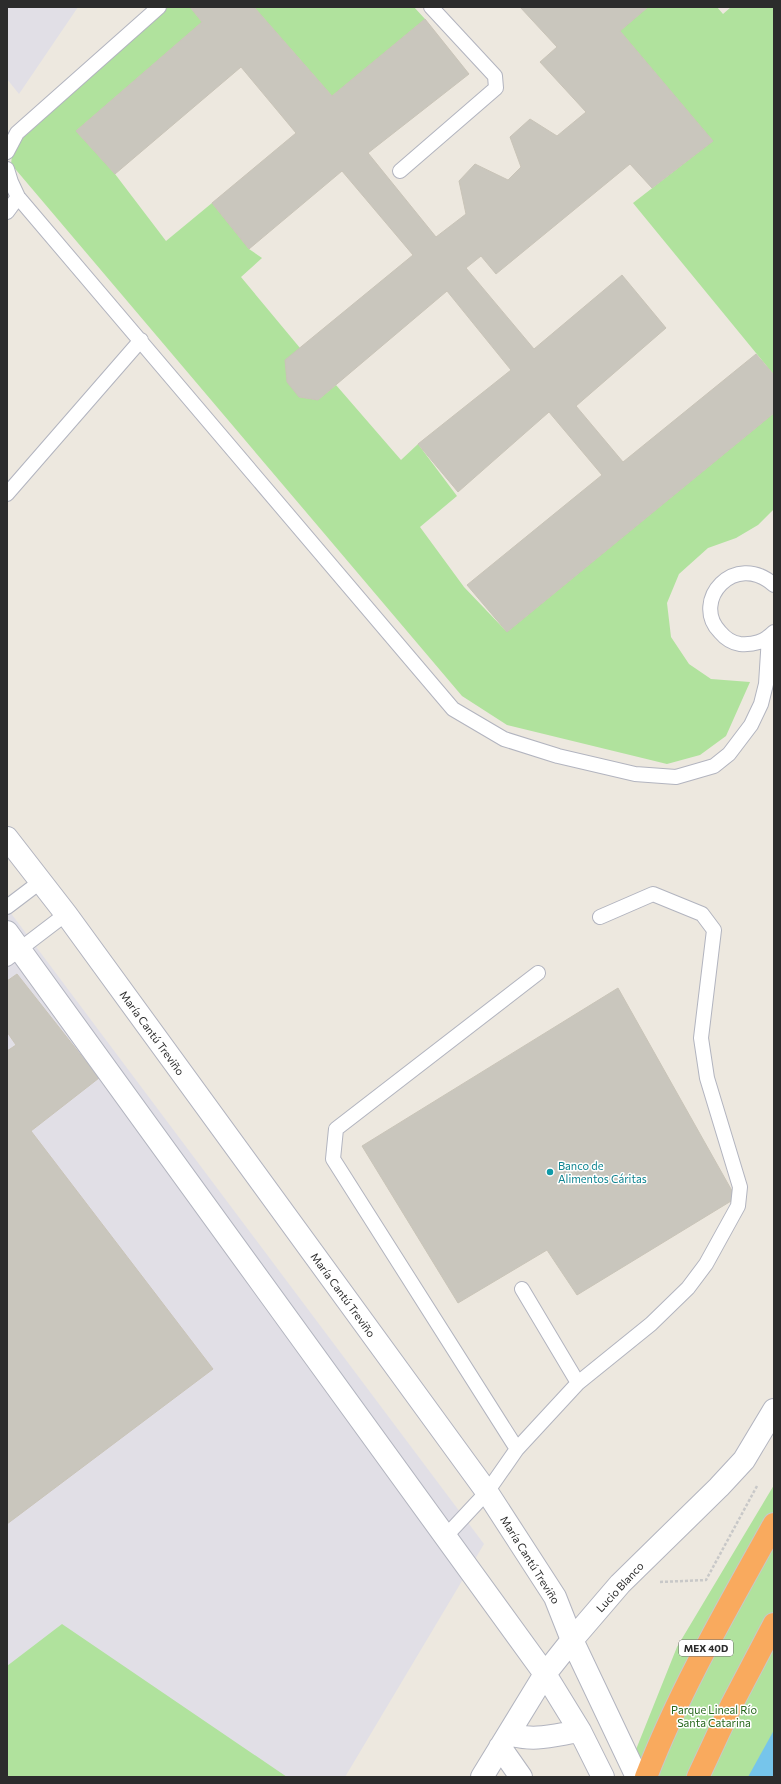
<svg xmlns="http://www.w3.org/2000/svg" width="781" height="1784" font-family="Commissioner,sans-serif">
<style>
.industrial{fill:#e1dfe6}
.green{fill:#b0e29d}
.water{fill:#76c5eb}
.building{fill:#c9c6bd;stroke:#c9c4b8}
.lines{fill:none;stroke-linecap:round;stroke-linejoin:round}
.service-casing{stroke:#b2b4bf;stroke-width:16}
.minor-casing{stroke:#b2b4bf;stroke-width:24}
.motorway-casing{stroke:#c8c8c8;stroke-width:24}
.path{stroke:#c8c8c8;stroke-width:2.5;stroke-dasharray:3 2;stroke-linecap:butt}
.service{stroke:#fff;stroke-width:14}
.minor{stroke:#fff;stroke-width:22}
.motorway{stroke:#f9aa5e;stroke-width:22}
.culture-dot{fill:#0f9aa8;stroke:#fff;stroke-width:1.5}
.labels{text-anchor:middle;stroke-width:3;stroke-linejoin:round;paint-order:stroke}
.shield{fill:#fff;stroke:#6b6b6b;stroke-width:1}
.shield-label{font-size:10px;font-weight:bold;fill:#2c2c2c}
.street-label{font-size:11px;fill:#2c2c2c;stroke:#fff}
.culture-label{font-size:11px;fill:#0d838f;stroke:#fff;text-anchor:start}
.park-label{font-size:11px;fill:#28681d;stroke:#fff}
</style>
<rect width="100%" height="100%" fill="#ede8df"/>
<path class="industrial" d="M7 7H78L19 94 7 79Z
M7 908 484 1544 345 1777H7Z"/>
<path class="green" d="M168 7H190L202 22 76 131 115 174 166 241 212 203 249 249 262 258 241 277 300 348 299 397 318 400 336 385 401 460 418 444 457 496 420 527 464 587 507 632 774 413V509L758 525 736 538 708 548 679 574 667 603 671 637 689 664 711 679 750 682 726 736 700 755 667 764 507 725 462 696 11 164 13 147Z
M254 7H414L425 19 332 96Z
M648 7H717L723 14 731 7H774V375L633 203 713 141 620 31Z
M774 1485V1777H625L677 1647Z
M62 1624 287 1777H7V1666Z"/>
<path class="water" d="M774 1730V1777H748Z"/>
<path class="building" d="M190 7H254L332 96 425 19 469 74 368 153 436 237 466 214 459 181 475 164 508 180 521 167 510 137 530 119 557 136 586 112 540 62 557 47 520 7H648L620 31 713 141 652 188 630 164 496 274 481 256 466 268 534 349 622 275 666 328 576 406 623 462 756 354 774 375V413L507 632 467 585 602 475 549 412 458 492 418 444 511 370 447 291 318 400 299 397 287 382 285 360 413 255 342 171 249 249 212 203 296 133 241 67 115 174 76 131 202 22Z
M17 974 99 1078 31 1131 213 1369 7 1524V1051L16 1045 7 1032V981Z
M618 988 736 1198 577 1295 547 1250 458 1303 362 1146Z"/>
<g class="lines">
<g class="service-casing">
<path id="service" d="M7 152 17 133 159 7
M7 169 11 182 18 197 453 709 504 739 558 756 635 774 676 777 714 766 729 754 751 725 761 704 766 684 769 637
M400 171 496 88 495 76 431 7
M7 212 18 197
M7 494 141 340
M774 632C764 642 754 645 740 644 732 643 725 638 720 632 690 601 735 550 774 585
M7 907 40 882
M7 959 66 914
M522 1289 578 1383
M517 1449 333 1159 336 1129 538 973
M445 1537 487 1492 517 1449 578 1383 651 1324 688 1288 706 1264 738 1206 740 1187 707 1078 701 1038 714 930 702 914 653 894 600 917"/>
</g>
<g class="minor-casing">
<path id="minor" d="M7 838 66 914 487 1492 555 1597 572 1640 637 1777
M7 932 545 1674 580 1731 603 1777
M509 1734C535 1742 554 1735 580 1731
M500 1747 521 1777
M482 1777 545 1674 572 1640 620 1584 719 1487 744 1460 774 1410"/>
</g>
<g class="motorway-casing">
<path id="motorway" d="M646 1777C680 1689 728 1607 774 1524
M698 1777 732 1704 774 1624"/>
</g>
<path class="path" d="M660 1582 706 1580 757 1486"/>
<use href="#service" class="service"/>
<use href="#minor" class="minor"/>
<use href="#motorway" class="motorway"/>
</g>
<circle class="culture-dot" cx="550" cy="1172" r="4"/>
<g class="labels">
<rect class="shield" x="679" y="1640" width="54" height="16" rx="3"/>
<g class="shield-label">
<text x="706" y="1652">MEX 40D</text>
</g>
<g class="street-label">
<text transform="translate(152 1033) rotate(54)" y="4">María Cantú Treviño</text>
<text transform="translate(343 1295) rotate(54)" y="4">María Cantú Treviño</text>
<text transform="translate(530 1560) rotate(58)" y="4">María Cantú Treviño</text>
<text transform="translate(620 1587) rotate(-47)" y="4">Lucio Blanco</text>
</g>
<g class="culture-label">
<text x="558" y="1170">Banco de<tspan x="558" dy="13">Alimentos Cáritas</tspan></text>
</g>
<g class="park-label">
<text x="714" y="1714">Parque Lineal Río<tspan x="714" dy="13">Santa Catarina</tspan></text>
</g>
</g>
<rect width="781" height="1784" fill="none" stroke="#2c2c2c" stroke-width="16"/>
</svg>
